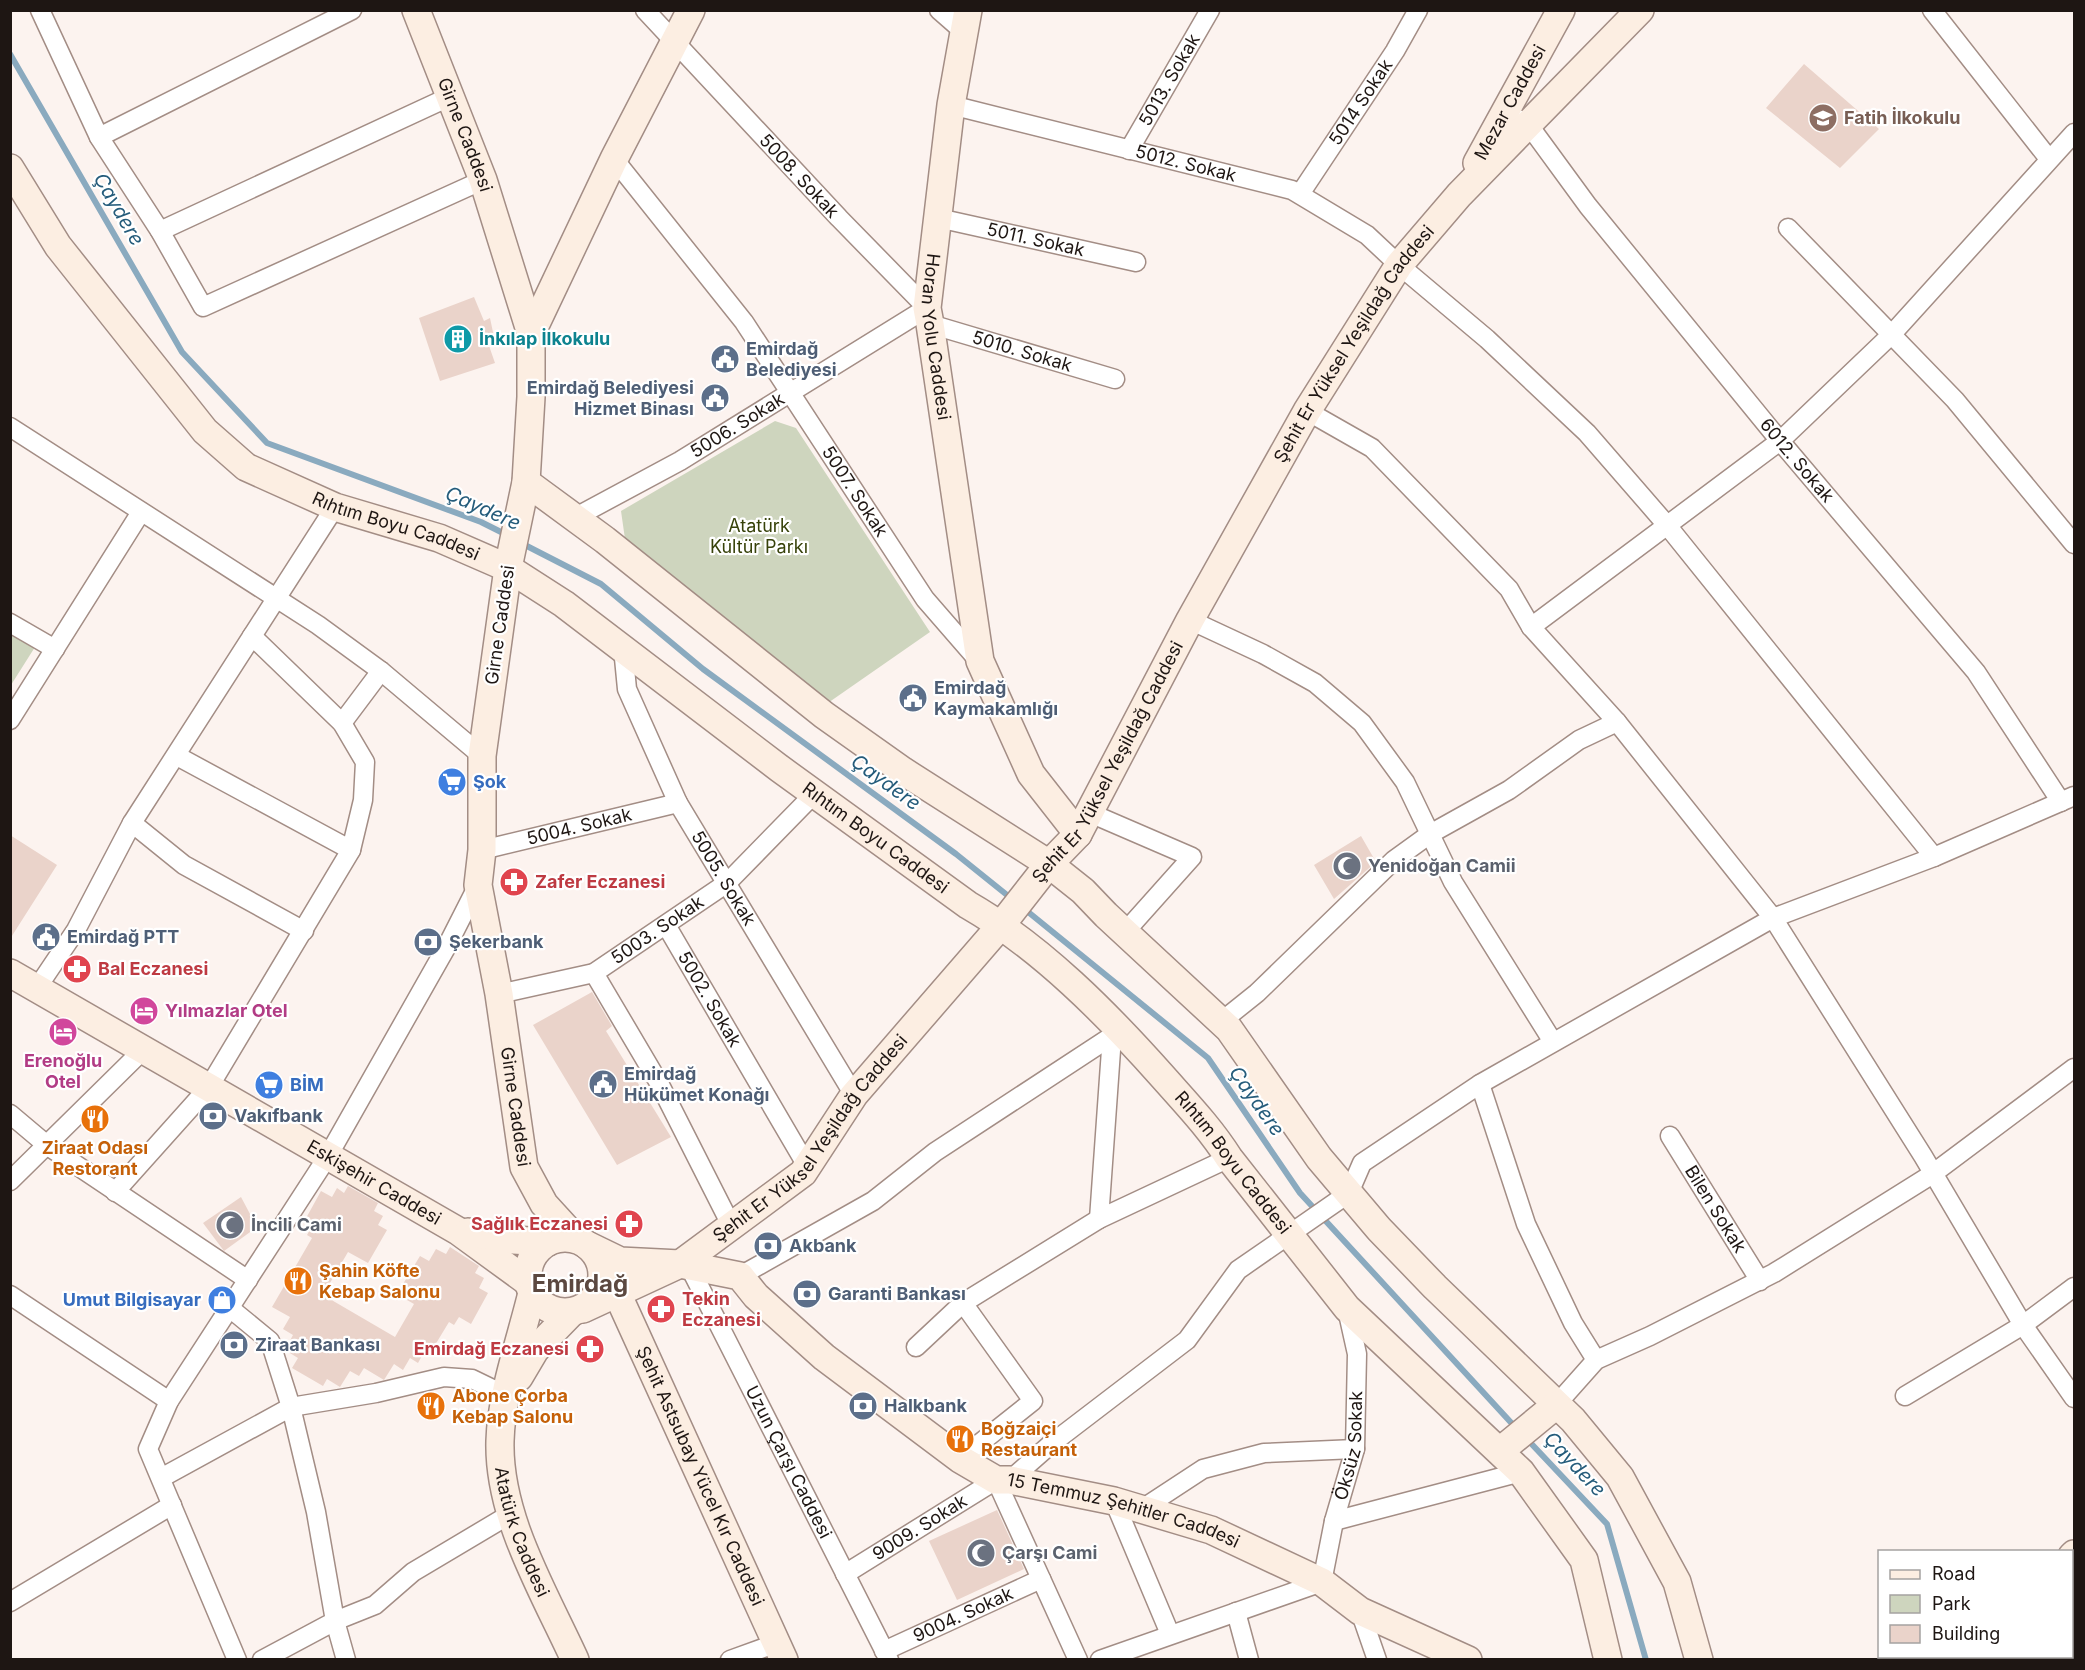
<svg xmlns="http://www.w3.org/2000/svg" width="2085" height="1670" font-family="Inter,sans-serif">
<style>
.green{fill:#ced5be}
.lines{fill:none;stroke-linecap:round;stroke-linejoin:round}
.stream{stroke:#8aaabf;stroke-width:6}
.building{fill:#ead3ca}
.street-casing{stroke:#a38d85;stroke-width:21}
.secondary-casing{stroke:#a38d85;stroke-width:30}
.street{stroke:#fff;stroke-width:18}
.secondary{stroke:#fceee2;stroke-width:27}
.labels{text-anchor:middle;stroke-width:4.5;stroke-linejoin:round;paint-order:stroke}
.street-label{font-size:18px;fill:#1e1613;stroke:#fff}
.education-label{font-size:18px;font-weight:bold;fill:#785e54;stroke:#fff;text-anchor:start}
.culture-label{font-size:18px;font-weight:bold;fill:#0d838f;stroke:#fff;text-anchor:start}
.service-label{font-size:18px;font-weight:bold;fill:#4e5e75;stroke:#fff;text-anchor:start}
.park-label{font-size:18px;fill:#364109;stroke:#fff}
.shop-label{font-size:18px;font-weight:bold;fill:#366cbe;stroke:#fff;text-anchor:start}
.worship-label{font-size:18px;font-weight:bold;fill:#5b616d;stroke:#fff;text-anchor:start}
.health-label{font-size:18px;font-weight:bold;fill:#be3a42;stroke:#fff;text-anchor:start}
.hotel-label{font-size:18px;font-weight:bold;fill:#b23c85;stroke:#fff;text-anchor:start}
.food-label{font-size:18px;font-weight:bold;fill:#c56008;stroke:#fff;text-anchor:start}
.water-label{font-size:20px;font-style:italic;fill:#255c7b;stroke:#fff}
.district-label{font-size:24px;font-weight:bold;fill:#5b4840;stroke:#fff}
</style>
<rect width="100%" height="100%" fill="#fcf3ef"/>
<path class="green" d="M775 421 796 428 930 632 825 705 626 546 621 511Z
M11 633 35 647 11 685Z"/>
<g class="lines">
<path class="stream" d="M10 54 182 352 267 443 481 522 507 535
M521 543 601 584 703 669 956 854 1012 899
M1022 907 1208 1058 1300 1193 1516 1428
M1525 1437 1607 1524 1646 1660"/>
</g>
<path class="building" d="M1804 64 1879 129 1840 168 1766 108Z
M474 297 484 321 490 318 494 337 487 340 495 363 440 381 419 318Z
M10 835 57 865 10 939Z
M1361 836 1376 862 1334 899 1314 865Z
M592 992 612 1026 606 1031 671 1137 617 1165 533 1025Z
M348 1186 378 1203 374 1211 383 1216 378 1225 387 1230 368 1263 348 1252 323 1295 395 1337 414 1304 407 1300 413 1290 403 1284 420 1256 429 1261 436 1249 446 1254 450 1247 479 1266 475 1273 484 1278 479 1288 488 1293 471 1324 459 1317 454 1325 449 1322 429 1355 424 1352 418 1363 410 1358 403 1370 394 1364 384 1380 364 1368 359 1376 350 1371 340 1387 327 1379 323 1386 292 1368 298 1358 285 1350 293 1335 283 1329 290 1317 272 1307 312 1238 307 1235 313 1224 305 1220 321 1191 332 1197 337 1188 344 1193Z
M241 1197 257 1227 224 1251 203 1223Z
M997 1510 1024 1569 957 1600 929 1541Z"/>
<g class="lines">
<g class="street-casing">
<g id="street">
<path d="M40 10 99 137 160 231 203 307 483 180"/>
<path d="M939 10 963 31"/>
<path d="M1932 10 2049 159"/>
<path id="s1" d="M951 105 1292 190 1367 235 1399 265 1487 339 1587 433 1666 524 1934 857"/>
<path id="s2" d="M1518 119 1528 124 1588 206 1780 441 1976 672 2061 802"/>
<path d="M99 137 352 10"/>
<path id="s3" d="M1129 150 1210 10"/>
<path id="s4" d="M614 159 744 322 925 599 978 660"/>
<path id="s5" d="M1300 194 1395 51 1418 10"/>
<path id="s6" d="M938 218 1136 262"/>
<path d="M1788 228 1955 400 2074 544"/>
<path d="M160 231 449 97"/>
<path id="s7" d="M930 324 1115 379"/>
<path d="M1307 411 1372 448 1509 589 1531 627 1617 722 1773 918 1923 1156 2023 1325 2074 1398"/>
<path d="M10 427 318 625 381 671 482 756"/>
<path id="s8" d="M574 518 680 461 927 308 839 218 645 10"/>
<path d="M1190 620 1263 654 1315 683 1362 723 1405 782 1453 882 1553 1042"/>
<path d="M10 623 55 649"/>
<path d="M1531 627 1780 441 1892 334 2074 133"/>
<path id="s9" d="M623 648 627 689 678 803 854 1095"/>
<path d="M10 720 141 512"/>
<path d="M342 723 381 671"/>
<path d="M177 756 351 850"/>
<path d="M1090 813 1192 857 1125 932"/>
<path d="M132 823 184 865 304 931"/>
<path id="s10" d="M482 850 678 803"/>
<path id="s11" d="M666 925 807 1166"/>
<path d="M594 973 659 1083 732 1227"/>
<path d="M37 988 76 930 132 823 335 507"/>
<path id="s12" d="M499 994 594 973 727 883 814 794"/>
<path d="M1222 1021 1257 993 1394 860 1430 834 1509 790 1579 740 1617 722"/>
<path d="M1480 1084 1526 1224 1573 1323 1596 1360"/>
<path d="M10 1114 48 1146 248 1280"/>
<path id="s13" d="M1670 1136 1760 1281"/>
<path d="M10 1181 143 1050"/>
<path d="M115 1192 209 1087 351 850 363 800 365 762 342 723 252 636"/>
<path d="M1099 1219 1112 1036"/>
<path id="s14" d="M689 1266 889 1660"/>
<path d="M740 1276 873 1201 935 1152 1112 1036 1118 1027"/>
<path d="M10 1295 169 1401"/>
<path d="M231 1309 270 1341 291 1407 316 1512 335 1621 262 1660"/>
<path d="M916 1347 963 1303 1099 1219 1229 1158"/>
<path d="M1905 1396 2023 1325 2074 1287"/>
<path d="M1556 1405 1596 1360 1650 1336 1774 1273 1931 1175 2074 1068"/>
<path d="M960 1459 1033 1401 963 1303"/>
<path d="M161 1478 291 1407 376 1393 444 1377 472 1379 507 1396"/>
<path d="M1010 1480 1051 1444 1187 1340 1238 1270 1349 1193 1362 1163 1480 1084 1773 918 1934 857 2074 796"/>
<path d="M1114 1501 1170 1634"/>
<path d="M1142 1509 1203 1469 1264 1453 1355 1449"/>
<path d="M1334 1521 1521 1472"/>
<path id="s15" d="M845 1574 996 1480 1078 1660"/>
<path d="M10 1602 172 1505"/>
<path d="M1360 1611 1377 1660"/>
<path d="M1236 1612 1249 1660"/>
<path id="s16" d="M884 1651 1041 1579"/>
<path d="M237 1660 148 1449 169 1401 328 1156 447 946 478 885"/>
<path d="M346 1660 335 1621 375 1605 413 1572 512 1513"/>
<path d="M730 1660 777 1643"/>
<path id="s17" d="M1100 1660 1322 1582 1334 1521 1355 1449 1357 1354 1347 1309"/>
</g>
</g>
<g class="secondary-casing">
<g id="secondary">
<path id="s18" d="M416 10 483 180 531 334V397L526 482 508 568 482 756V850L478 885 499 994 524 1167 544 1204 576 1239"/>
<path id="s19" d="M968 10 951 105 927 308 930 324 980 661 1031 774 1078 834"/>
<path id="s20" d="M1477 163 1561 10"/>
<path id="s21" d="M10 168 58 246 205 431 246 467 335 507 439 538 508 568 564 604 779 768 968 905C1041 947 1107 1014 1163 1077 1186 1103 1210 1128 1229 1158L1347 1308 1521 1472 1584 1560 1608 1660"/>
<path d="M531 334 614 159 691 10"/>
<path d="M526 482 605 540 824 715 903 771 1049 864 1083 891 1106 915 1229 1029 1319 1158 1379 1229 1435 1287 1573 1420 1620 1477 1677 1582 1699 1660"/>
<path id="s22" d="M10 973 458 1231 528 1282"/>
<path d="M468 1232 513 1240 548 1242"/>
<circle cx="565" cy="1275" r="37"/>
<path id="s23" d="M587 1245 620 1261 680 1264 740 1276 756 1296 824 1357 960 1459 996 1480H1010L1114 1501 1211 1530 1322 1582 1360 1611 1468 1660"/>
<path id="s24" d="M532 1293C521 1339 501 1394 500 1441 498 1517 544 1592 575 1660"/>
<path id="s25" d="M617 1293 784 1660"/>
<path id="s26" d="M583 1309 680 1264 803 1173 854 1095 1002 924 1049 864 1078 834 1190 620 1307 411 1399 265 1459 195 1640 10"/>
<path d="M519 1377 535 1350 571 1313"/>
<path d="M1500 1451 1556 1405"/>
<path d="M2072 1556 2074 1554"/>
<path d="M1922 1660 1927 1656"/>
<path d="M2074 1660V1659"/>
</g>
</g>
<use href="#street" class="street"/>
<use href="#secondary" class="secondary"/>
</g>
<defs>
<g id="school-disc" transform="scale(1.5)"><circle r="9.5" fill="#8d6e63" stroke="#fff"/><path d="M0-5L7-2L0 1L-7-2ZM-4 1L0 2.5L4 1V4Q0 6-4 4Z" fill="#fff"/></g>
<g id="building-disc" transform="scale(1.5)"><circle r="9.5" fill="#0f9aa8" stroke="#fff"/><path d="M-4-6H4V6H1V3H-1V6H-4ZM-2.5-4.3h1.7v1.8h-1.7ZM.8-4.3h1.7v1.8H.8ZM-2.5-1h1.7V.8h-1.7ZM.8-1h1.7V.8H.8Z" fill="#fff"/></g>
<g id="civic-disc" transform="scale(1.5)"><circle r="9.5" fill="#5c6f8a" stroke="#fff"/><path d="M-.6-6.5H3V-4.5H.6V-3L4-1V1h2V6H-6V1h2V-1L-.6-3ZM-1.2 2.5V6h2.4V2.5Z" fill="#fff"/></g>
<g id="supermarket-disc" transform="scale(1.5)"><circle r="9.5" fill="#3f7fe0" stroke="#fff"/><path d="M-6-5.5h2.5l.6 2H6L4.5 2H-2.5L-4.4-4H-6ZM-1.5 3.2a1.3 1.3 0 1 0 .1 0ZM3 3.2a1.3 1.3 0 1 0 .1 0Z" fill="#fff"/></g>
<g id="mosque-disc" transform="scale(1.5)"><circle r="9.5" fill="#6b7280" stroke="#fff"/><path d="M3.5-4.9A6 6 0 1 0 3.5 4.9A5 5 0 1 1 3.5-4.9Z" fill="#fff"/></g>
<g id="pharmacy-disc" transform="scale(1.5)"><circle r="9.5" fill="#e0444e" stroke="#fff"/><path d="M-2-6h4v4h4v4h-4v4h-4v-4h-4v-4h4Z" fill="#fff"/></g>
<g id="bank-disc" transform="scale(1.5)"><circle r="9.5" fill="#5c6f8a" stroke="#fff"/><path d="M-6-4H6V4H-6ZM0-2.3a2.3 2.3 0 1 0 0 4.6a2.3 2.3 0 1 0 0-4.6Z" fill="#fff"/></g>
<g id="hotel-disc" transform="scale(1.5)"><circle r="9.5" fill="#d1479c" stroke="#fff"/><path d="M-6-4.5h1.5V1H6V5H4.5V3h-9V5H-6ZM-4 0a1.8 1.8 0 1 1 3.6 0ZM.5 0V-2.5h3Q6-2.5 6 0Z" fill="#fff"/></g>
<g id="restaurant-disc" transform="scale(1.5)"><circle r="9.5" fill="#e8710a" stroke="#fff"/><path d="M-5-6h1v4h1v-4h1v4h1v-4h1v5L-1.5 .5V6h-2V.5L-5-1ZM5-6V6H3V1.5H1.5Q1.5-4 5-6Z" fill="#fff"/></g>
<g id="shop-disc" transform="scale(1.5)"><circle r="9.5" fill="#3f7fe0" stroke="#fff"/><path d="M-5-2.5h2.3a2.7 3.5 0 0 1 5.4 0H5L5.5 6h-11ZM-1.5-2.5h3a1.5 2.3 0 0 0-3 0Z" fill="#fff"/></g>
</defs>
<g fill-rule="evenodd">
<use href="#school-disc" x="1823" y="118"/>
<use href="#building-disc" x="458" y="339"/>
<use href="#civic-disc" x="725" y="359"/>
<use href="#civic-disc" x="715" y="398"/>
<use href="#civic-disc" x="913" y="698"/>
<use href="#supermarket-disc" x="452" y="782"/>
<use href="#mosque-disc" x="1347" y="866"/>
<use href="#pharmacy-disc" x="514" y="882"/>
<use href="#civic-disc" x="46" y="937"/>
<use href="#bank-disc" x="428" y="942"/>
<use href="#pharmacy-disc" x="77" y="969"/>
<use href="#hotel-disc" x="144" y="1011"/>
<use href="#hotel-disc" x="63" y="1032"/>
<use href="#civic-disc" x="603" y="1084"/>
<use href="#supermarket-disc" x="269" y="1085"/>
<use href="#bank-disc" x="213" y="1116"/>
<use href="#restaurant-disc" x="95" y="1119"/>
<use href="#pharmacy-disc" x="629" y="1224"/>
<use href="#mosque-disc" x="230" y="1225"/>
<use href="#bank-disc" x="768" y="1246"/>
<use href="#restaurant-disc" x="298" y="1281"/>
<use href="#bank-disc" x="807" y="1294"/>
<use href="#shop-disc" x="222" y="1300"/>
<use href="#pharmacy-disc" x="661" y="1309"/>
<use href="#bank-disc" x="234" y="1345"/>
<use href="#pharmacy-disc" x="590" y="1349"/>
<use href="#restaurant-disc" x="431" y="1406"/>
<use href="#bank-disc" x="863" y="1406"/>
<use href="#restaurant-disc" x="960" y="1439"/>
<use href="#mosque-disc" x="981" y="1553"/>
</g>
<g class="labels">
<g class="street-label">
<text dy="6" stroke="none"><textPath href="#s3" startOffset="81">5013. Sokak</textPath></text>
<text dy="6" stroke="none"><textPath href="#s5" startOffset="110">5014 Sokak</textPath></text>
<text dy="6" stroke="none"><textPath href="#s20" startOffset="69">Mezar Caddesi</textPath></text>
<text dy="6" stroke="none"><textPath href="#s18" startOffset="134">Girne Caddesi</textPath></text>
<text dy="6" stroke="none"><textPath href="#s1" startOffset="242">5012. Sokak</textPath></text>
<text transform="translate(799 176) rotate(47)" y="6">5008. Sokak</text>
<text dy="6" stroke="none"><textPath href="#s6" startOffset="100">5011. Sokak</textPath></text>
<text dy="6" stroke="none"><textPath href="#s19" startOffset="330">Horan Yolu Caddesi</textPath></text>
<text dy="6" stroke="none"><textPath href="#s26" startOffset="1260">Şehit Er Yüksel Yeşildağ Caddesi</textPath></text>
<text dy="6" stroke="none"><textPath href="#s7" startOffset="96">5010. Sokak</textPath></text>
<text dy="6" stroke="none"><textPath href="#s8" startOffset="188">5006. Sokak</textPath></text>
<text dy="6" stroke="none"><textPath href="#s2" startOffset="442">6012. Sokak</textPath></text>
<text dy="6" stroke="none"><textPath href="#s4" startOffset="411">5007. Sokak</textPath></text>
<text dy="6" stroke="none"><textPath href="#s21" startOffset="544">Rıhtım Boyu Caddesi</textPath></text>
<text transform="translate(500 625) rotate(-82)" y="6">Girne Caddesi</text>
<text dy="6" stroke="none"><textPath href="#s26" startOffset="774">Şehit Er Yüksel Yeşildağ Caddesi</textPath></text>
<text dy="6" stroke="none"><textPath href="#s10" startOffset="100">5004. Sokak</textPath></text>
<text dy="6" stroke="none"><textPath href="#s21" startOffset="1120">Rıhtım Boyu Caddesi</textPath></text>
<text dy="6" stroke="none"><textPath href="#s9" startOffset="254">5005. Sokak</textPath></text>
<text dy="6" stroke="none"><textPath href="#s12" startOffset="174">5003. Sokak</textPath></text>
<text dy="6" stroke="none"><textPath href="#s11" startOffset="86">5002. Sokak</textPath></text>
<text dy="6" stroke="none"><textPath href="#s18" startOffset="1124">Girne Caddesi</textPath></text>
<text dy="6" stroke="none"><textPath href="#s26" startOffset="290">Şehit Er Yüksel Yeşildağ Caddesi</textPath></text>
<text dy="6" stroke="none"><textPath href="#s21" startOffset="1606">Rıhtım Boyu Caddesi</textPath></text>
<text dy="6" stroke="none"><textPath href="#s22" startOffset="420">Eskişehir Caddesi</textPath></text>
<text dy="6" stroke="none"><textPath href="#s13" startOffset="86">Bilen Sokak</textPath></text>
<text dy="6" stroke="none"><textPath href="#s17" startOffset="375">Öksüz Sokak</textPath></text>
<text dy="6" stroke="none"><textPath href="#s14" startOffset="220">Uzun Çarşı Caddesi</textPath></text>
<text dy="6" stroke="none"><textPath href="#s25" startOffset="201">Şehit Astsubay Yücel Kır Caddesi</textPath></text>
<text dy="6" stroke="none"><textPath href="#s23" startOffset="618">15 Temmuz Şehitler Caddesi</textPath></text>
<text dy="6" stroke="none"><textPath href="#s15" startOffset="88">9009. Sokak</textPath></text>
<text dy="6" stroke="none"><textPath href="#s24" startOffset="246">Atatürk Caddesi</textPath></text>
<text dy="6" stroke="none"><textPath href="#s16" startOffset="87">9004. Sokak</textPath></text>
</g>
<g class="education-label">
<text x="1844" y="124">Fatih İlkokulu</text>
</g>
<g class="culture-label">
<text x="479" y="345">İnkılap İlkokulu</text>
</g>
<g class="service-label">
<text x="746" y="355">Emirdağ<tspan x="746" dy="21">Belediyesi</tspan></text>
<text x="694" y="394" text-anchor="end">Emirdağ Belediyesi<tspan x="694" dy="21">Hizmet Binası</tspan></text>
<text x="934" y="694">Emirdağ<tspan x="934" dy="21">Kaymakamlığı</tspan></text>
<text x="67" y="943">Emirdağ PTT</text>
<text x="449" y="948">Şekerbank</text>
<text x="624" y="1080">Emirdağ<tspan x="624" dy="21">Hükümet Konağı</tspan></text>
<text x="234" y="1122">Vakıfbank</text>
<text x="789" y="1252">Akbank</text>
<text x="828" y="1300">Garanti Bankası</text>
<text x="255" y="1351">Ziraat Bankası</text>
<text x="884" y="1412">Halkbank</text>
</g>
<g class="park-label">
<text x="759" y="532">Atatürk<tspan x="759" dy="21">Kültür Parkı</tspan></text>
</g>
<g class="shop-label">
<text x="473" y="788">Şok</text>
<text x="290" y="1091">BİM</text>
<text x="201" y="1306" text-anchor="end">Umut Bilgisayar</text>
</g>
<g class="worship-label">
<text x="1368" y="872">Yenidoğan Camii</text>
<text x="251" y="1231">İncili Cami</text>
<text x="1002" y="1559">Çarşı Cami</text>
</g>
<g class="health-label">
<text x="535" y="888">Zafer Eczanesi</text>
<text x="98" y="975">Bal Eczanesi</text>
<text x="608" y="1230" text-anchor="end">Sağlık Eczanesi</text>
<text x="682" y="1305">Tekin<tspan x="682" dy="21">Eczanesi</tspan></text>
<text x="569" y="1355" text-anchor="end">Emirdağ Eczanesi</text>
</g>
<g class="hotel-label">
<text x="165" y="1017">Yılmazlar Otel</text>
<text x="63" y="1067" text-anchor="middle">Erenoğlu<tspan x="63" dy="21">Otel</tspan></text>
</g>
<g class="food-label">
<text x="95" y="1154" text-anchor="middle">Ziraat Odası<tspan x="95" dy="21">Restorant</tspan></text>
<text x="319" y="1277">Şahin Köfte<tspan x="319" dy="21">Kebap Salonu</tspan></text>
<text x="452" y="1402">Abone Çorba<tspan x="452" dy="21">Kebap Salonu</tspan></text>
<text x="981" y="1435">Boğzaiçi<tspan x="981" dy="21">Restaurant</tspan></text>
</g>
<g class="water-label">
<text transform="translate(119 209) rotate(60)" y="7">Çaydere</text>
<text transform="translate(483 508) rotate(24)" y="7">Çaydere</text>
<text transform="translate(886 782) rotate(36)" y="7">Çaydere</text>
<text transform="translate(1257 1101) rotate(55)" y="7">Çaydere</text>
<text transform="translate(1575 1464) rotate(47)" y="7">Çaydere</text>
</g>
<g class="district-label">
<text x="580" y="1292">Emirdağ</text>
</g>
</g>
<rect width="2085" height="1670" fill="none" stroke="#1e1613" stroke-width="24"/>
<rect x="1878" y="1550" width="195" height="108" fill="#ffffff" stroke="#a5a2a1" stroke-width="1.5"/>
<rect x="1890" y="1570" width="30" height="9" fill="#fceee2" stroke="#a5a2a1" stroke-width="1.5"/>
<text x="1932" y="1580" font-size="18" fill="#1e1613">Road</text>
<rect x="1890" y="1595" width="30" height="18" fill="#ced5be" stroke="#a5a2a1" stroke-width="1.5"/>
<text x="1932" y="1610" font-size="18" fill="#1e1613">Park</text>
<rect x="1890" y="1625" width="30" height="18" fill="#ead3ca" stroke="#a5a2a1" stroke-width="1.5"/>
<text x="1932" y="1640" font-size="18" fill="#1e1613">Building</text>
</svg>
